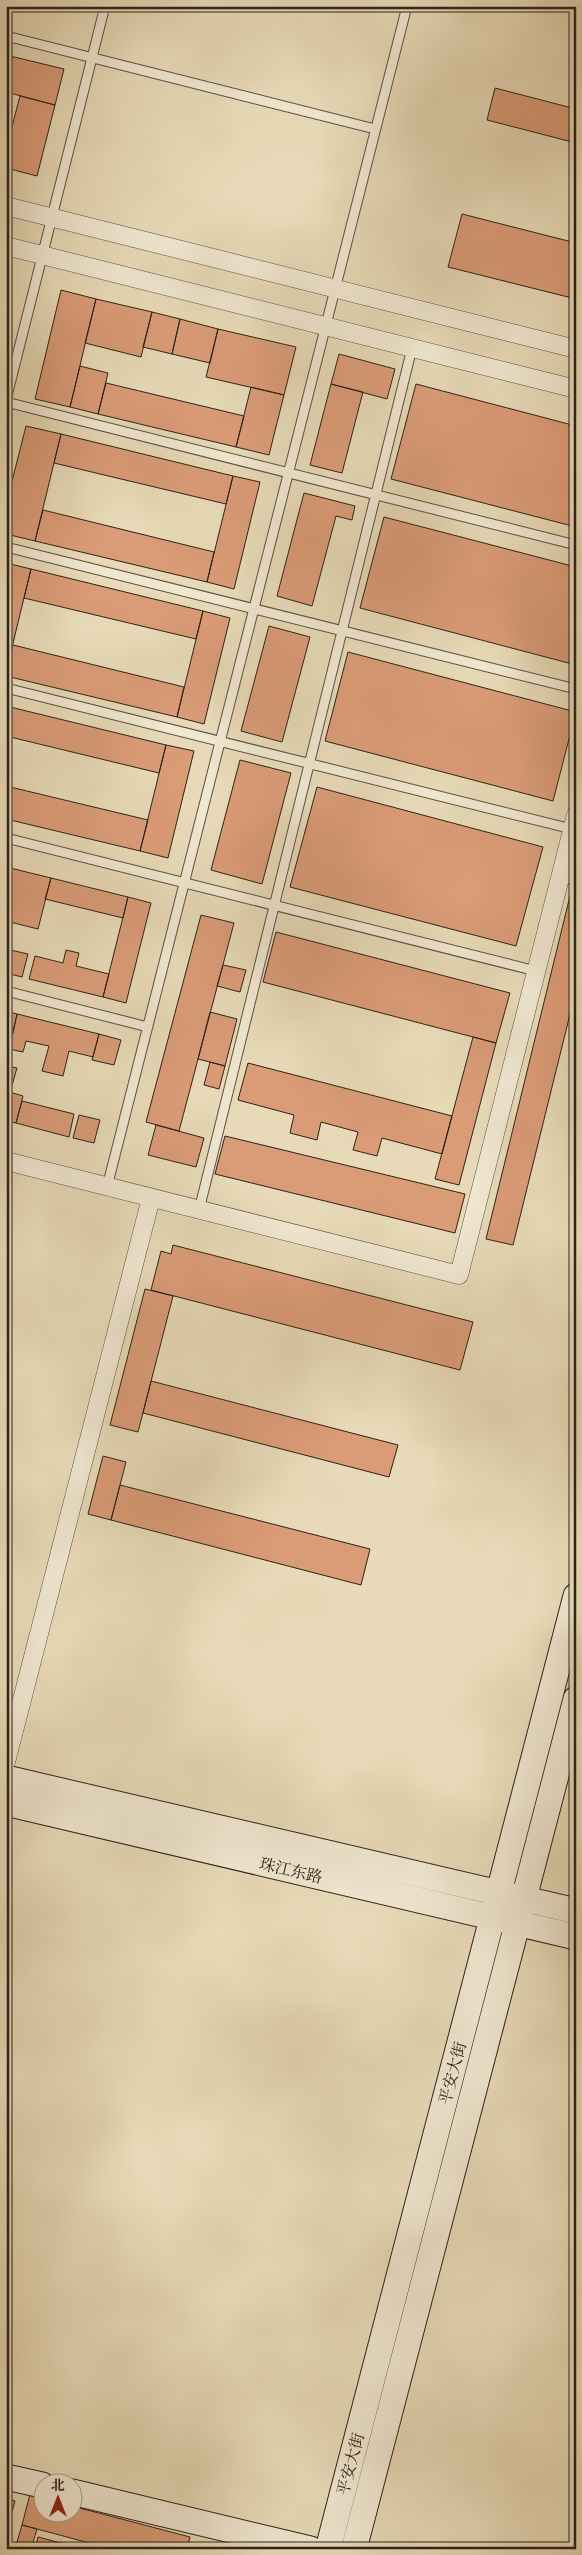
<svg xmlns="http://www.w3.org/2000/svg" width="582" height="2555" font-family="Cardo,'Noto Serif SC',serif">
<style>
.building{fill:#da9c77;stroke:#2b221a}
.lines{fill:none;stroke-linecap:round;stroke-linejoin:round}
.lane-casing{stroke:#5a5042;stroke-width:11}
.street-casing{stroke:#5a5042;stroke-width:19}
.secondary-casing{stroke:#2b221a;stroke-width:27}
.lane{stroke:#f0e7d1;stroke-width:9}
.street{stroke:#f0e7d1;stroke-width:18}
.secondary{stroke:#f0e7d1;stroke-width:25}
.labels{text-anchor:middle;stroke-width:4.5;stroke-linejoin:round;paint-order:stroke}
.street-label{font-size:16px;fill:#2b221a;stroke:#f0e7d1}
</style>
<rect width="100%" height="100%" fill="#e8dab8"/>
<filter id="stains"><feTurbulence type="fractalNoise" baseFrequency=".004" numOctaves="4"/><feColorMatrix values="0 0 0 0 .2 0 0 0 0 .09 0 0 0 0 .02 0 0 0 .5 -.17"/></filter>
<radialGradient id="worn" r=".72"><stop offset=".6" stop-color="#630" stop-opacity="0"/><stop offset="1" stop-color="#630" stop-opacity=".3"/></radialGradient>
<path class="building" d="M6 55 64 69 55 105 6 92Z
M495 88 576 109V143L487 120Z
M20 96 55 105 37 176 6 168V150Z
M6 126 12 127 6 150Z
M462 214 576 243V299L448 267Z
M61 290 96 299 70 407 35 399Z
M96 299 152 312 141 357 85 343Z
M152 312 180 319 172 354 143 347Z
M180 319 218 329 210 363 172 354Z
M218 329 296 347 284 395 206 377Z
M339 354 395 369 387 399 331 384Z
M80 366 108 373 98 414 70 407Z
M106 383 244 416 236 447 98 414Z
M331 384 363 392 342 473 310 465Z
M416 384 576 426V527L391 479Z
M251 387 284 395 269 455 236 447Z
M26 426 61 434 35 541 6 534V505Z
M61 434 233 476 226 504 54 463Z
M233 476 260 482 234 589 207 582Z
M304 493 355 506 352 520 336 516 312 606 277 596Z
M43 510 214 552 207 582 35 541Z
M384 517 576 567V665L360 608Z
M6 563 31 569 6 672Z
M31 569 203 611 196 639 24 598Z
M203 611 230 618 204 724 177 717Z
M269 626 310 637 282 742 241 731Z
M13 645 184 687 177 717 6 676Z
M348 652 576 712 553 801 325 741Z
M6 706 166 745 159 773 6 736Z
M166 745 194 751 168 858 140 851Z
M240 760 291 773 262 884 211 870Z
M6 786 148 820 140 851 6 819Z
M317 787 543 847 516 946 290 887Z
M6 867 51 878 38 929 6 921Z
M51 878 128 897 123 918 45 899Z
M570 896 576 897V990L513 1245 486 1239Z
M128 897 151 903 126 1003 103 997Z
M201 915 234 923 179 1131 146 1122Z
M276 932 510 993 496 1043 263 982Z
M6 949 28 954 22 977 6 973Z
M66 950 79 953 76 966 109 974 103 997 29 979 35 956 63 963Z
M223 965 246 970 240 992 217 986Z
M6 1011 17 1014 13 1033 6 1031Z
M210 1012 237 1019 225 1066 198 1059Z
M17 1014 99 1034 93 1057 69 1051 63 1076 42 1071 49 1046 26 1041 23 1052 9 1049Z
M99 1034 121 1040 114 1065 92 1060Z
M473 1037 496 1043 459 1185 435 1179Z
M210 1062 225 1066 219 1089 204 1085Z
M248 1063 452 1116 442 1154 382 1138 377 1156 353 1150 358 1132 321 1122 317 1140 290 1133 294 1115 238 1100Z
M6 1066 17 1068 10 1092 6 1091Z
M6 1091 23 1096 16 1123 6 1121Z
M22 1101 74 1114 69 1137 16 1123Z
M79 1115 100 1120 94 1143 73 1138Z
M156 1125 204 1138 196 1167 148 1155Z
M225 1136 465 1194 455 1233 215 1174Z
M173 1245 473 1322 460 1370 151 1290 161 1251 171 1254Z
M145 1289 173 1296 138 1432 110 1425Z
M151 1381 398 1445 389 1477 143 1413Z
M103 1456 126 1462 111 1520 88 1514Z
M120 1485 370 1549 361 1585 111 1520Z
M30 2494 42 2498V2512H72V2506L190 2537 187 2549H112L22 2525Z
M6 2498 15 2501 8 2527 6 2526Z
M22 2525 37 2529 31 2549H15Z
M38 2537 76 2547V2549H35Z"/>
<g class="lines">
<g class="lane-casing">
<path id="lane" d="M6 36 375 129
M6 400 105 6
M6 402 576 545
M6 547 576 689
M6 688 572 829
M6 838 536 971
M560 877 576 881
M6 991 148 1027
M107 1187 407 6
M199 1210 412 348"/>
</g>
<g class="street-casing">
<path id="street" d="M6 206 576 349
M6 246 576 389
M6 1161 459 1275 576 815
M6 1762 151 1198"/>
</g>
<g class="secondary-casing">
<path id="secondary" d="M6 1778 576 1911
M6 1803 576 1937
M6 2477 42 2485
M72 2492 310 2549
M328 2549 576 1596
M354 2549 576 1699"/>
</g>
<use href="#lane" class="lane"/>
<use href="#street" class="street"/>
<use href="#secondary" class="secondary"/>
</g>
<g class="labels">
<g class="street-label">
<text transform="translate(291 1870) rotate(13)" y="6">珠江东路</text>
<text transform="translate(452 2073) rotate(-75)" y="6">平安大街</text>
<text transform="translate(350 2464) rotate(-75)" y="6">平安大街</text>
</g>
</g>
<rect width="582" height="2555" fill="none" stroke="#e8dab8" stroke-width="25"/>
<rect x="8" y="8" width="567" height="2540" fill="none" stroke="#2b221a" stroke-width="2.5"/>
<rect x="12" y="12" width="557" height="2530" fill="none" stroke="#2b221a"/>
<g transform="translate(58 2498)"><circle r="24" fill="#f0e7d1" stroke="#a19888"/>
<path d="M0-4L9 19L0 12L-9 19Z" fill="#8f2418"/>
<text y="-8" font-size="14" font-weight="bold" text-anchor="middle" fill="#2b221a">北</text>
</g>
<rect width="100%" height="100%" filter="url(#stains)"/>
<rect width="100%" height="100%" fill="url(#worn)"/>
</svg>
